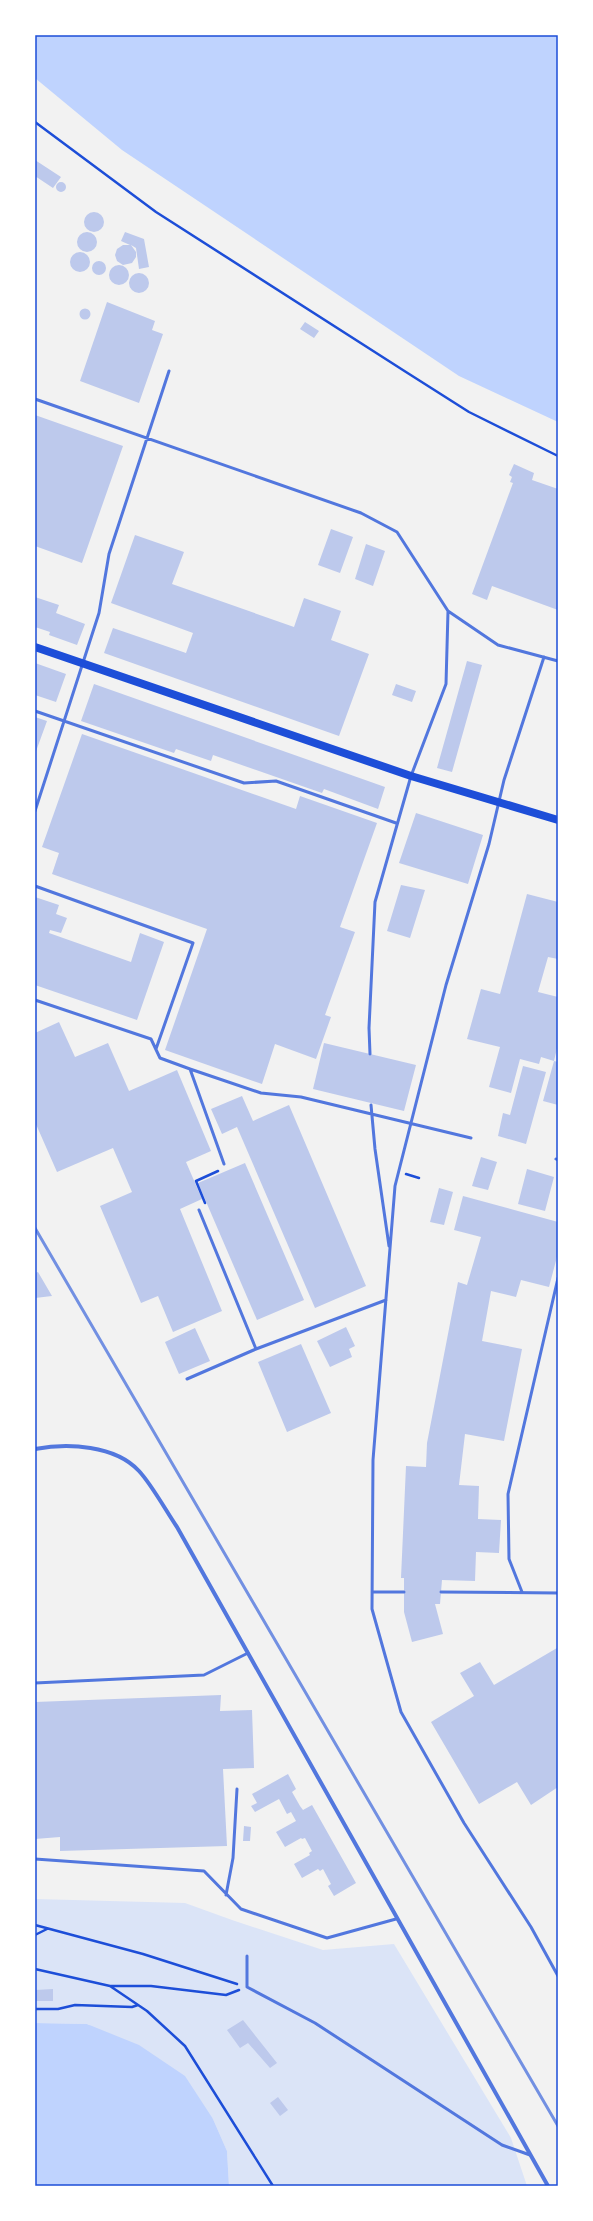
<svg xmlns="http://www.w3.org/2000/svg" width="593" height="2221" font-family="Barlow,sans-serif">
<style>
.green{fill:#dbe4f7}
.water{fill:#bfd3fe}
.building{fill:#bdc9ec}
.lines{fill:none;stroke-linecap:round;stroke-linejoin:round}
.path{stroke:#1d4ed8;stroke-width:2.5}
.service{stroke:#5277de;stroke-width:3}
.minor{stroke:#5277de;stroke-width:4}
.secondary{stroke:#1d4ed8;stroke-width:8}
.rail{stroke:#7290e2;stroke-width:3}
.neatline{fill:none;stroke:#1d4ed8;stroke-width:1.5}
</style>
<rect width="100%" height="100%" fill="#f2f2f2"/>
<path class="green" d="M35 1899 185 1903 232 1920 323 1950 394 1944 511 2138 527 2186H229L227 2151 213 2119 88 2024 35 2023Z"/>
<path class="water" d="M35 35H558V422L459 376 122 150 35 78Z
M35 2023 87 2024 139 2045 185 2076 213 2119 227 2151 229 2186H35Z"/>
<path class="building" d="M35 160 61 177 53 188 35 176Z
M56 187a5 5 0 1 1 10 0a5 5 0 1 1-10 0Z
M84 222a10 10 0 1 1 20 0a10 10 0 1 1-20 0Z
M125 232 144 239 149 267 139 269 136 248 131 245 136 252V257L132 263 123 265 117 261 115 255 117 249 123 245H130L121 241Z
M77 242a10 10 0 1 1 20 0a10 10 0 1 1-20 0Z
M70 262a10 10 0 1 1 20 0a10 10 0 1 1-20 0Z
M92 268a7 7 0 1 1 14 0a7 7 0 1 1-14 0Z
M109 275a10 10 0 1 1 20 0a10 10 0 1 1-20 0Z
M129 283a10 10 0 1 1 20 0a10 10 0 1 1-20 0Z
M107 302 155 321 152 330 163 334 139 403 80 381Z
M79.5 314a5.5 5.5 0 1 1 11 0a5.5 5.5 0 1 1-11 0Z
M305 322 319 331 314 338 300 329Z
M35 415 123 446 82 563 35 546Z
M514 464 534 473 532 480 558 489V610L492 586 487 600 472 594 513 483 510 482 512 477 509 475Z
M331 529 353 537 340 573 318 565Z
M135 535 184 552 172 584 294 627 304 598 341 611 331 640 369 654 339 736 104 653 113 628 186 653 193 633 111 603Z
M366 544 385 551 373 586 355 579Z
M35 597 59 605 56 613 85 624 77 645 49 635 50 632 35 627Z
M467 661 482 665 452 772 437 768Z
M35 663 66 674 56 702 35 695Z
M94 684 385 787 378 809 324 789 322 793 213 755 211 761 176 749 174 753 81 721Z
M396 684 416 691 412 702 392 695Z
M35 717 47 721 35 754Z
M82 734 296 809 300 796 377 823 340 927 355 932 325 1015 331 1017 316 1059 275 1044 262 1084 165 1050 207 929 52 874 59 853 42 847Z
M416 813 483 835 468 884 399 863Z
M401 885 425 890 410 938 387 931Z
M527 894 558 902V959L548 957 538 992 558 997V1044L554 1061 558 1062V1105L543 1101 554 1061 541 1057 539 1064 520 1059 511 1093 489 1087 500 1047 467 1039 481 989 500 994Z
M35 897 59 905 56 914 67 918 61 933 50 930 49 933 131 962 140 933 164 942 137 1020 35 985Z
M59 1022 75 1057 108 1043 129 1091 177 1070 211 1151 186 1162 202 1199 180 1209 222 1311 173 1332 158 1296 141 1303 100 1206 132 1192 113 1148 57 1172 35 1122V1033Z
M324 1043 416 1065 404 1111 313 1089Z
M523 1066 546 1072 526 1144 498 1136 503 1113 510 1115Z
M242 1096 253 1121 289 1105 366 1286 315 1308 237 1127 222 1134 211 1109Z
M481 1157 497 1162 488 1190 472 1186Z
M245 1163 304 1300 257 1320 198 1183Z
M527 1169 554 1177 545 1211 518 1204Z
M439 1188 453 1192 444 1225 430 1222Z
M463 1196 558 1222V1253L549 1287 521 1280 516 1297 491 1291 482 1341 522 1349 504 1441 465 1434 459 1485 479 1486 478 1519 501 1520 499 1553 476 1552 475 1581 442 1580 440 1604H435L443 1634 412 1642 404 1612V1578H401L406 1466 426 1467 427 1443 458 1282 467 1285 481 1237 454 1230Z
M38 1272 52 1296 35 1298V1273Z
M346 1327 355 1346 349 1349 352 1357 330 1367 317 1341Z
M195 1328 210 1361 179 1374 165 1342Z
M301 1344 331 1413 287 1432 258 1362Z
M557 1648 558 1787 531 1805 517 1782 479 1804 431 1722 474 1696 460 1673 480 1662 494 1685Z
M221 1695 220 1711 252 1710 254 1768 223 1769 227 1846 60 1851V1837L35 1839V1702Z
M288 1774 296 1789 292 1792 300 1806 303 1810 312 1805 356 1883 334 1896 328 1886 331 1884 323 1869 320 1871 318 1869 302 1878 294 1864 310 1855 309 1853 312 1851 305 1838 302 1839 301 1838 285 1847 276 1832 296 1821 291 1812 287 1814 279 1799 255 1812 251 1806 257 1803 252 1794Z
M244 1826 251 1827 250 1841H243Z
M53 1989V2001H35V1990Z
M243 2020 277 2063 270 2068 248 2043 240 2048 227 2030Z
M278 2097 288 2110 280 2116 270 2103Z"/>
<g class="lines">
<path class="path" d="M35 122 156 212 406 372 469 412 558 456
M406 1174 419 1178
M205 1203 196 1181 218 1171
M35 1925 143 1954 237 1984
M35 1935 47 1929
M35 1969 110 1986H151L226 1995 239 1990
M110 1986 147 2011 185 2046 273 2186
M35 2009H58L75 2005 132 2007 138 2005"/>
<path class="service" d="M35 399 361 513 397 532 448 611 446 684 411 776 375 902 369 1028 370 1054
M448 611 498 645 558 661
M544 657 504 780 489 844 446 985 395 1186 373 1460 372 1609 401 1712 464 1823 531 1927 558 1976
M35 711 244 783 276 781 396 823
M35 811 99 613 109 554 169 371
M35 886 193 943 156 1049
M35 1000 151 1039 160 1058 190 1069 224 1164
M190 1069 261 1093 301 1097 471 1138
M371 1105 375 1149 389 1246
M556 1159 558 1160
M199 1210 256 1349
M187 1379 256 1349 386 1300
M372 1592H404
M441 1592 558 1593
M522 1592 509 1559 508 1494 558 1278
M35 1683 204 1675 248 1653
M35 1859 204 1871 241 1909 327 1938 396 1919
M226 1895 233 1858 237 1789
M247 1956V1987L315 2023 502 2145 530 2155"/>
<path class="minor" d="M35 1449C68 1443 115 1445 139 1471 152 1485 166 1511 177 1527L548 2186"/>
<path class="secondary" d="M35 647 411 776 558 820"/>
<path class="rail" d="M35 1228 558 2126"/>
</g>
<rect width="593" height="2221" fill="none" stroke="#ffffff" stroke-width="72"/>
<rect x="36" y="36" width="521" height="2149" class="neatline"/>
</svg>
